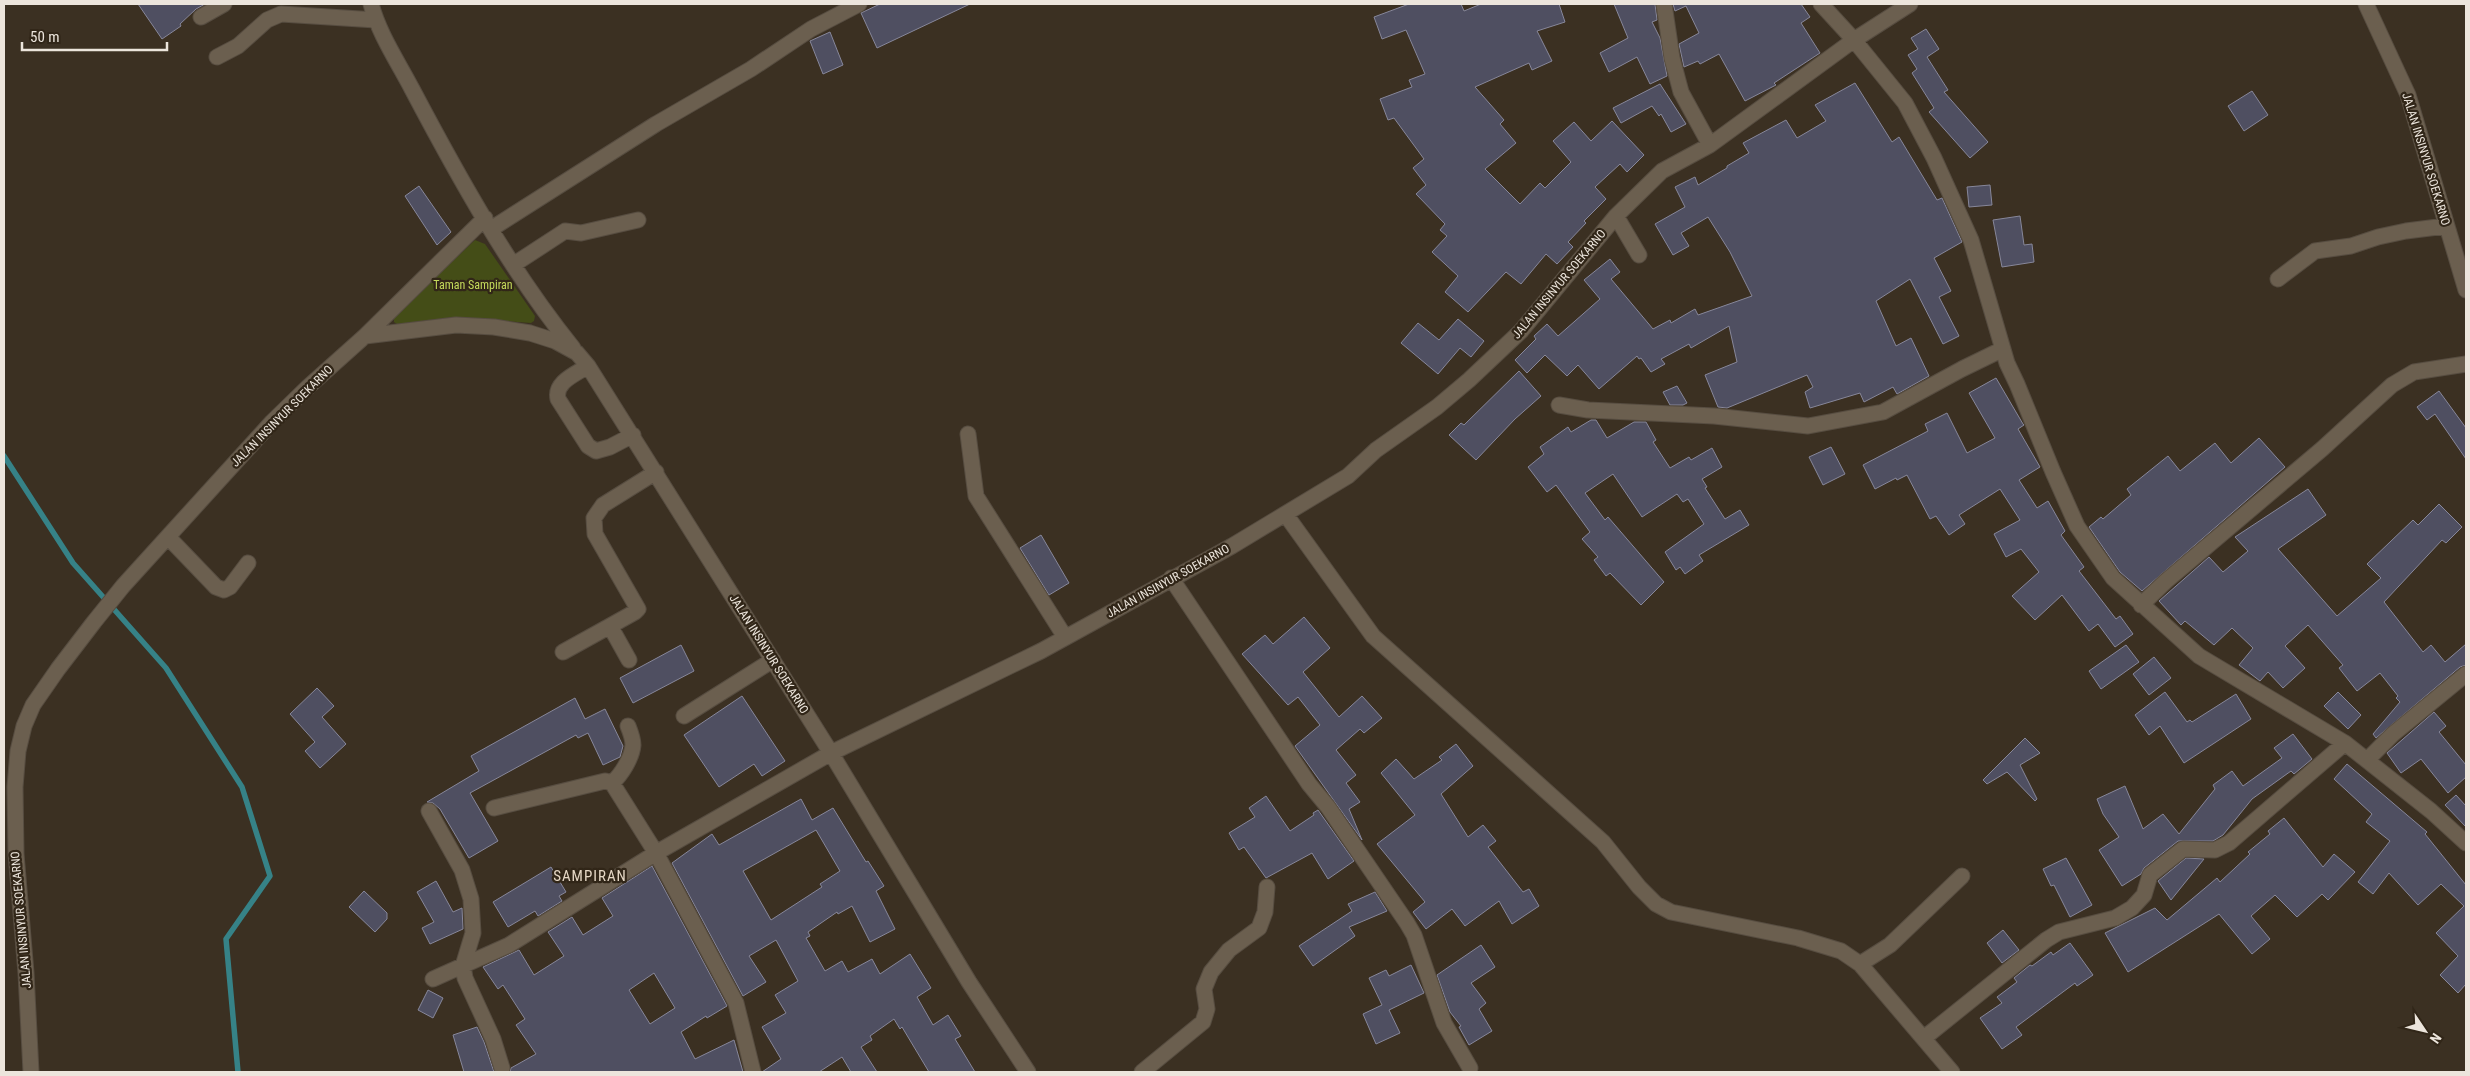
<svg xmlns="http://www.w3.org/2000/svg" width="2470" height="1076" font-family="'Roboto Condensed',sans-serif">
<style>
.green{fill:#444d17}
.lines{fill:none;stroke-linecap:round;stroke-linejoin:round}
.stream{stroke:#368287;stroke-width:5.5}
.building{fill:#4f4f61;stroke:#87879a;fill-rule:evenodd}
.minor-casing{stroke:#574d41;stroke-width:17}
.minor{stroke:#6b5f4f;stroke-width:15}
.labels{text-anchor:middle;stroke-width:4.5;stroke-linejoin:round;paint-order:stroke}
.street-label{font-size:12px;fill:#ece5dc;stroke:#312618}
.park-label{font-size:12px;fill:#c4da5b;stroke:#312618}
.quarter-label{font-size:15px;letter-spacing:1px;fill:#e5d7c5;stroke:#312618}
</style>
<rect width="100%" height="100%" fill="#3b3022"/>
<path class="green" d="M475 240 485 244 535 316 534 321 531 323 455 317 397 324 394 322V317Z"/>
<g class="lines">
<path class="stream" d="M4 456 73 563 166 668 242 787 270 876 226 939 238 1072"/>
</g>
<path class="building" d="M138 4H205L196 9 180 24 181 26 162 39Z
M880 4H970L877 48 861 13Z
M1409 4H1461L1464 11 1481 4H1559L1565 22 1537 31 1552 61 1532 70 1529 63 1475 87 1504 120 1500 124 1516 143 1485 169 1520 204 1540 183 1545 188 1571 162 1553 141 1574 122 1591 141 1612 121 1644 155 1627 172 1620 164 1595 187 1606 199 1584 221 1586 223 1568 242 1573 247 1557 264 1546 254 1521 284 1506 272 1468 312 1445 292 1458 276 1432 252 1447 236 1440 230 1445 224 1416 194 1426 185 1413 168 1424 159 1394 118 1388 120 1380 99 1412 87 1409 80 1425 74 1406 30 1382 39 1374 17Z
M1614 4H1655L1657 20 1652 22 1660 38 1667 76 1650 84 1637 57 1609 72 1600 53 1628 38Z
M1673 4H1801L1810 17 1801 23 1820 53 1774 83 1776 85 1745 101 1719 54 1700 64 1698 61 1684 67 1679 44 1699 33 1686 6 1675 11Z
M1926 29 1939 49 1927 57 1948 90 1944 92 1988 142 1970 158 1929 112 1934 108 1912 73 1917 69 1908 55 1918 49 1911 38Z
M830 32 843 65 823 74 810 41Z
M1855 83 1892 142 1899 137 1937 200 1942 198 1962 242 1934 258 1951 291 1939 297 1959 336 1943 344 1910 279 1876 301 1896 346 1911 338 1929 376 1897 394 1893 387 1864 402 1860 393 1810 408 1805 392 1813 387 1807 375 1727 408 1718 407 1705 375 1737 362 1729 326 1691 348 1689 344 1661 359 1665 364 1651 372 1641 358 1639 359 1637 356 1599 389 1578 365 1567 376 1545 355 1527 373 1515 360 1536 339 1534 336 1547 324 1558 336 1600 299 1584 280 1610 259 1620 272 1611 279 1653 329 1670 320 1671 323 1695 309 1698 315 1752 296 1730 252 1708 217 1681 233 1689 246 1673 255 1655 224 1685 207 1675 187 1695 177 1698 185 1727 168V166L1749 153 1743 143 1786 120 1797 138 1826 121 1815 105Z
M1660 84 1686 124 1671 132 1661 114 1659 116 1652 106 1621 123 1613 108Z
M2252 91 2268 115 2244 131 2228 106Z
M1990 185 1992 205 1969 207 1967 187Z
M419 186 451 232 437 245 405 196Z
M2020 216 2024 245 2032 244 2034 262 2002 267 1993 220Z
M1458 319 1484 341 1471 357 1460 348 1438 374 1401 343 1418 323 1439 340Z
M1519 371 1541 396 1515 419 1476 460 1449 435 1461 423 1464 425Z
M1996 378 2023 424 2024 425 2018 429 2040 467 2019 480 2037 508 2048 501 2065 531 2061 535 2084 567 2079 571 2116 619 2120 616 2133 634 2115 647 2098 624 2089 631 2062 595 2035 620 2012 596 2039 572 2021 549 2006 557 1994 534 2020 520 2000 489 1959 515 1965 524 1949 535 1936 516 1930 519 1907 475 1897 480 1896 478 1875 489 1863 465 1928 431 1925 424 1947 413 1967 453 1995 438 1969 393Z
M1677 386 1687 403 1683 405H1670L1663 392Z
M2439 391 2466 428V459L2435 414 2427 420 2417 407Z
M1591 420H1596L1607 438 1634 422H1646L1656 440 1653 442 1670 468 1689 457 1691 460 1712 448 1722 467 1702 479 1707 487 1705 488 1725 519 1740 510 1749 525 1699 555 1703 561 1685 574 1680 567 1676 570 1665 552 1704 524 1688 499 1683 502 1677 494 1642 517 1613 474 1585 493 1605 520 1608 517 1664 582 1641 605 1610 573 1606 576 1594 560 1598 557 1582 539 1590 532 1556 485 1547 492 1528 467 1544 454 1540 447 1568 427 1571 432Z
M2259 438 2285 467 2142 591 2120 572 2089 527 2101 517 2103 519 2131 495 2127 489 2168 456 2180 471 2215 443 2231 463Z
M1831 447 1845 474 1823 485 1809 457Z
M2308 489 2326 515 2278 549 2337 616 2381 578 2367 564 2413 520 2418 525 2439 504 2462 527 2446 543 2442 540 2384 602 2423 652 2431 645 2445 662 2466 644V665L2460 667 2376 738 2373 734 2400 702 2396 698 2398 696 2380 673 2357 691 2339 668 2343 665 2308 625 2285 646 2305 668 2283 688 2268 672 2260 681 2239 665 2253 648 2232 628 2214 645 2185 621 2181 625 2159 601 2209 557 2223 572 2248 551 2235 537Z
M1041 535 1069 583 1049 595 1020 548Z
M1304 617 1330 648 1303 672 1339 717 1362 696 1382 718 1364 733 1360 729 1336 750 1356 775 1346 783 1360 802 1349 809 1362 840 1295 746 1320 725 1298 697 1288 705 1242 654 1265 635 1273 644Z
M681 645 694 671 633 703 620 678Z
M2126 645 2139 662 2101 689 2089 671Z
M2154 657 2171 678 2149 695 2133 674Z
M317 688 334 706 322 717 346 744 320 768 305 751 315 742 290 714Z
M2165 692 2187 722 2190 720 2192 722 2236 694 2251 719 2184 763 2160 726 2149 735 2135 715Z
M2338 692 2361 715 2348 729 2324 706Z
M742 696 785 761 762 776 754 764 719 787 684 735Z
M575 698 585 719 605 709 623 746 620 757 603 765 588 733 578 738 576 735 470 793 498 841 469 858 440 809 433 803 427 802 479 771 471 756Z
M2434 712 2446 726 2439 732 2466 765V777L2448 793 2421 759 2401 773 2387 753Z
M2293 734 2312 759 2294 774 2291 771 2252 799 2223 835 2213 841H2178L2144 868 2141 874 2122 886 2099 850 2119 837 2103 814 2097 799 2125 786 2143 829 2163 814 2179 834 2215 789 2213 785 2232 771 2243 786 2282 758 2274 748Z
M2025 738 2040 753 2020 765 2037 799 2035 801 2007 772 1987 784 1983 780Z
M1456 744 1473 766 1441 794 1468 837 1483 825 1496 841 1488 847 1523 892 1529 889 1539 906 1512 924 1499 901 1465 926 1452 909 1426 929 1413 912 1425 902 1377 844 1415 815 1381 773 1396 759 1414 779 1442 760 1439 757Z
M2347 764 2427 832 2425 834 2466 885V984L2458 993 2440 975 2458 956 2436 933 2464 906 2441 884 2418 905 2389 873 2373 894 2358 882 2390 841 2366 822 2372 814 2334 779Z
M2456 795 2466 806V827L2445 805Z
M1266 796 1290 831 1314 815 1313 813 1318 810 1354 861 1328 879 1312 853 1266 878 1244 847 1239 850 1229 833 1255 817 1249 808Z
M801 799 812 820 833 808 866 862 868 861 884 886 876 891 895 929 870 942 852 906 838 914 837 912 808 932 810 936 806 938 825 971 842 961 848 972 872 959 880 974 910 954 931 988 917 997 933 1025 948 1015 961 1036 955 1039 975 1072H929L902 1027 900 1029 894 1019 870 1036 872 1040 861 1047 877 1072H851L842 1057 819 1072H762L781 1059 762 1027 786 1013 775 995 798 981 776 940 749 956 766 982 743 996 672 863 712 834 719 845ZM816 830 840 871 820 884 822 887 771 920 743 871Z
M2284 818 2323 867 2334 854 2355 872 2328 900 2322 894 2297 917 2275 895 2251 916 2270 939 2252 954 2219 914 2128 972 2105 933 2155 908 2167 920 2217 878 2220 882 2250 854 2248 852 2270 834 2268 831Z
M2066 858 2092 905 2070 917 2054 885 2051 886 2043 869Z
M2186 858 2204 859 2171 900 2158 881Z
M652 866 727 1006 707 1018 706 1016 681 1032 695 1059 734 1040 743 1072H510L511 1068 536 1054 516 1025 525 1019 503 985 498 989 483 967 519 950 534 975 564 956 548 932 572 917 583 935 613 916 602 898ZM654 973 675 1008 650 1024 629 990Z
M551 867 566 892 559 896 562 901 538 916 535 911 508 927 493 902Z
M436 881 453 912 462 908 463 929 430 944 422 928 434 922 417 892Z
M364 891 387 913V919L375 932 349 907Z
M1375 892 1387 911 1349 927 1355 936 1313 966 1299 946 1352 911 1348 904Z
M2003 930 2019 950 2002 963 1987 943Z
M2070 943 2093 975 2077 986 2075 983 2016 1027 2022 1035 2002 1049 1980 1018 2002 1003 1997 997 2017 982 2014 978 2030 965 2032 966 2051 952 2053 955Z
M1481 945 1495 967 1471 983 1486 1003 1479 1009 1492 1031 1469 1045 1459 1027 1461 1026 1450 1012 1437 975Z
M1411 965 1424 993 1389 1010 1400 1033 1376 1044 1363 1014 1382 1005 1369 978 1386 970 1389 976Z
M428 990 443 998 433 1018 418 1010Z
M477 1027 484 1042 494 1072H464L453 1035Z"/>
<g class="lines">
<g class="minor-casing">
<path id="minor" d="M371 4C379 34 398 62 412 89 459 178 510 270 573 348
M1664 4 1672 58 1681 92 1710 145
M1821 4 1854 40 1905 103 1934 158 1971 240 2007 363 2017 384 2053 472 2077 526 2113 578 2199 656 2345 743 2431 811 2466 843
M2366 4 2408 95 2466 290
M201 17 224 4
M217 57 238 46 267 20 281 14 376 20
M1616 216 1639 255
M491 229 656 124 751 69 811 29 859 4
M513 265 565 231 581 233 638 220
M2278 279 2315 251 2351 246 2378 237 2406 231 2446 226
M365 336 485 218
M588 366C576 374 554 382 558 399L588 446 596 451 610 447 633 435
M1559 405 1588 410 1714 416 1808 426 1883 412 1962 369 2003 349
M968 434 976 496 1065 637
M1286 515 1373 636 1603 842 1639 887 1656 904 1671 912 1798 938 1841 951 1860 964 1952 1072
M168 537 216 587 224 590 230 587 248 563
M1171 578 1309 784 1328 807 1407 923 1414 935 1444 1023 1470 1068
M2141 605 2166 581 2322 449 2392 385 2414 372 2466 364
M563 652 610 626
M629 660 610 626 635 612 638 609 595 534 594 518 603 505 656 472
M684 716 773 660
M2368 759 2393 734 2466 674
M612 783C621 775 632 758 633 745 633 739 630 731 628 726
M494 808 605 781 612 783 656 853 736 1003 753 1072
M429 811 462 870 471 899 473 933 463 966 465 978 493 1039 502 1068
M1860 964 1890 945 1962 876
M433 979 509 945 656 853 831 753 1041 651 1232 546 1348 476 1376 450 1437 407 1469 380 1521 331 1616 216 1662 171 1710 145 1854 40 1910 4
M1924 1038 2046 940 2059 932 2115 918 2132 908 2144 895 2150 875 2183 849 2215 850 2229 843 2345 743
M31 1072 26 973 16 854 15 787 18 751 24 726 33 705 58 669 94 622 123 586 272 422 308 387 365 336 456 325 494 327 530 333 555 341 577 353 588 366 831 753 969 982 1028 1072
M1142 1072 1203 1022 1207 1009 1204 989 1211 972 1229 950 1259 928 1265 912 1267 887"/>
</g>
<use href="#minor" class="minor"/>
</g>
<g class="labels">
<g class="street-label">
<text transform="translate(2426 159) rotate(73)" y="4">JALAN INSINYUR SOEKARNO</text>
<text transform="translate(1559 284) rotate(-50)" y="4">JALAN INSINYUR SOEKARNO</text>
<text transform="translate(282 416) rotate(-45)" y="4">JALAN INSINYUR SOEKARNO</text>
<text transform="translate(1168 581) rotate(-29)" y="4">JALAN INSINYUR SOEKARNO</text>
<text transform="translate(769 654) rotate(58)" y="4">JALAN INSINYUR SOEKARNO</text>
<text transform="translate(21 920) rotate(-95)" y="4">JALAN INSINYUR SOEKARNO</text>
</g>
<g class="park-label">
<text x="473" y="289">Taman Sampiran</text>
</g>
<g class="quarter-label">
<text x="590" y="881">SAMPIRAN</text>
</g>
</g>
<rect width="2470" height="1076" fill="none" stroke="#ece5dc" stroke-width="10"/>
<g transform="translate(2425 1031) rotate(125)" stroke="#312618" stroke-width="4" paint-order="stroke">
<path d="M0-4L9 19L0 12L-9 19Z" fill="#ece5dc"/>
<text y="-8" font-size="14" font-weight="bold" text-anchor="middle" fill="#ece5dc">N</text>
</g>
<path d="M22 42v8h145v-8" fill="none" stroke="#ece5dc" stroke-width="2.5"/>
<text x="30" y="42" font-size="15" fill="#ece5dc" stroke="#312618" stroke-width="4" paint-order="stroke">50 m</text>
</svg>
